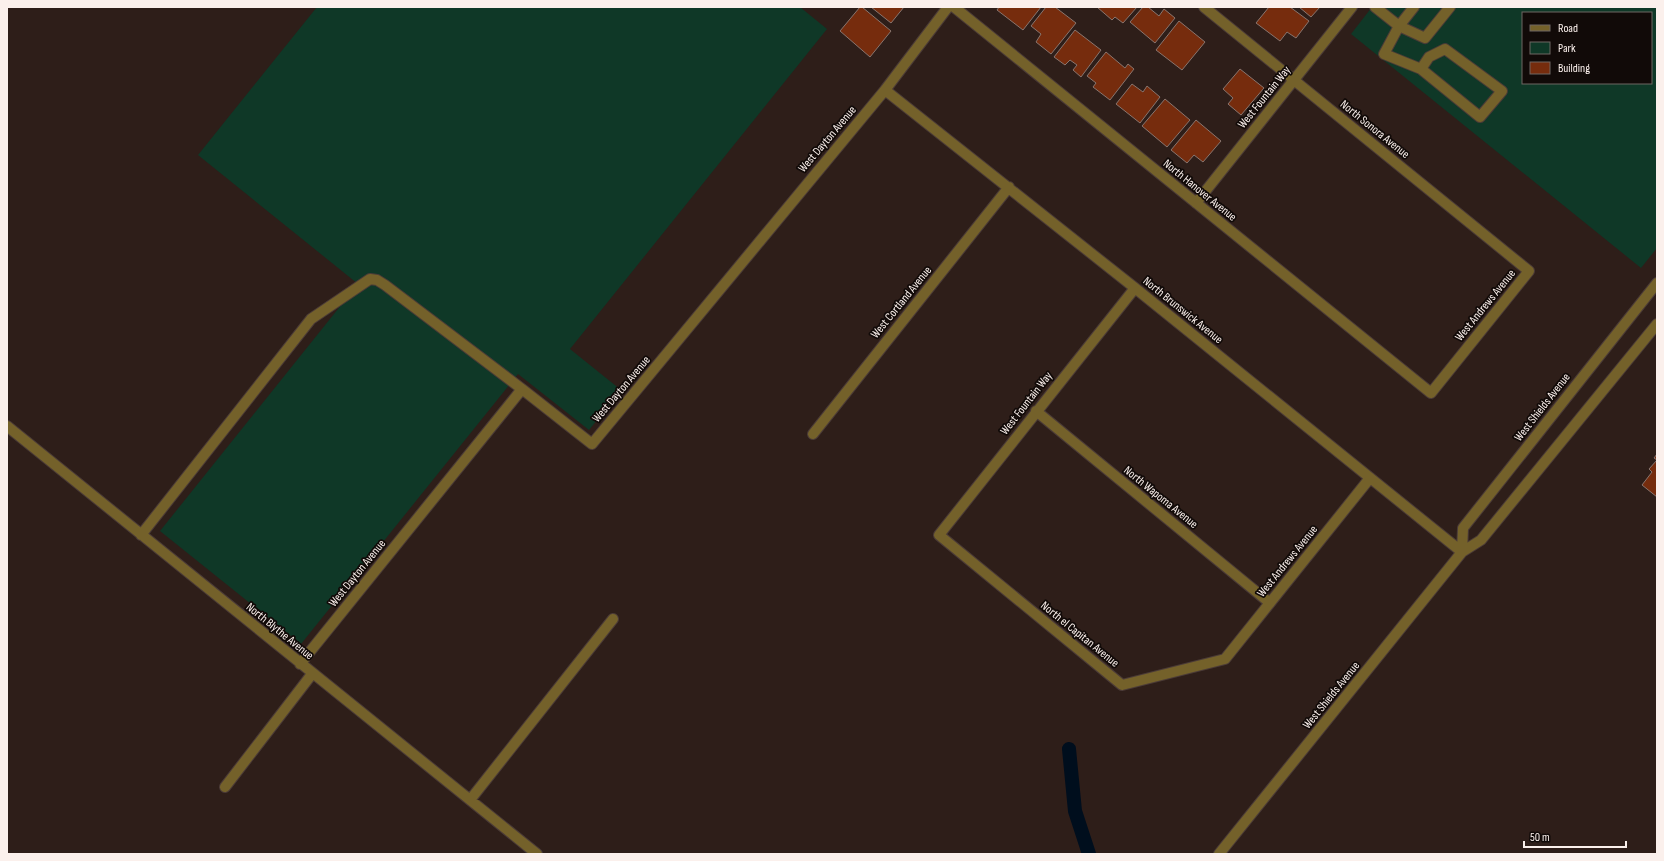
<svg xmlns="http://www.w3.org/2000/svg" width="1664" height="861" font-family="'Sofia Sans Condensed',sans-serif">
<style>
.green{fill:#0f3827;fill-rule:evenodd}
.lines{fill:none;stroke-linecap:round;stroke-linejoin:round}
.canal{stroke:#000e1d;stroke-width:14}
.building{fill:#762c0d;stroke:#89756e}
.minor-casing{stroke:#4b3b37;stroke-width:12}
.minor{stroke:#74612a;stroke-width:10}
.labels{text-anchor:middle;stroke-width:3.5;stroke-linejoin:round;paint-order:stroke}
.street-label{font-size:12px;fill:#fbf0ec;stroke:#110a08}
</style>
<rect width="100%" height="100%" fill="#2e1e19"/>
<path class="green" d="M317 7H800L827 29 570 349 621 390 589 430 518 374 301 644 160 531 358 284 198 155Z
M1372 7H1657V248L1641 268 1351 34ZM1523 13H1651V83H1523Z"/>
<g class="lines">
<path class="canal" d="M1069 749 1075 811 1089 854"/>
</g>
<path class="building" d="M860 7H862L891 31 870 57 840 31Z
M871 7H904L891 23Z
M999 7H1041L1023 30 997 10Z
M1046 7H1055L1076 23 1051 54 1036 42 1041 34 1031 26Z
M1097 7H1137L1123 23 1115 17 1112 20Z
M1143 7H1148L1159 16 1164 9 1175 18 1155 43 1130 22Z
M1269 7H1290L1309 21 1296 38 1287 32 1280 41 1256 23Z
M1299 7H1320L1311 17Z
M1179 21 1205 42 1182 70 1156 50Z
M1075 30 1101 50 1081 77 1073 70 1077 65 1070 60 1065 65 1054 57Z
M1106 52 1125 68 1128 64 1134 69 1110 100 1093 87 1096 83 1087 76Z
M1240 69 1264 88 1241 115 1228 104 1233 98 1223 89Z
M1132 84 1143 92 1147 86 1160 97 1140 123 1116 104Z
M1165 99 1190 120 1167 147 1142 126Z
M1196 120 1221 141 1203 162 1194 155 1187 163 1171 150Z
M1657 454V497L1642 485 1652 472 1649 469 1657 460 1654 458Z"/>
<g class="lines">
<g class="minor-casing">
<path id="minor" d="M954 7 1431 393 1529 271 1204 7
M1375 7 1399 26 1425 38 1450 7
M1414 7 1399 26 1384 54 1421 69 1480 117 1502 91 1445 49 1429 57 1421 69
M885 90 1135 288 1462 552
M1196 203 1352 7
M1135 288 939 535 1122 685 1225 659 1370 478
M1036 411 1270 603
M7 426 537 854
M813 434 1009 187
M141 535 311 319 370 279 377 280 385 285 522 389
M1462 552 1463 528 1657 283
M300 664 522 389 592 444 885 90 948 7
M225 787 312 674
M470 800 613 619
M1219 854 1462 552 1481 540 1657 324"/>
</g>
<use href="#minor" class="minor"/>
</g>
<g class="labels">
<g class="street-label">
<text transform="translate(1264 97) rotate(-51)" y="4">West Fountain Way</text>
<text transform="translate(1375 129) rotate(39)" y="4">North Sonora Avenue</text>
<text transform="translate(827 139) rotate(-50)" y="4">West Dayton Avenue</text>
<text transform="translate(1200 190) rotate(39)" y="4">North Hanover Avenue</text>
<text transform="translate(901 302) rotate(-51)" y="4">West Cortland Avenue</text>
<text transform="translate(1485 305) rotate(-51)" y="4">West Andrews Avenue</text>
<text transform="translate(1183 310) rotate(39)" y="4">North Brunswick Avenue</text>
<text transform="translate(621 389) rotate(-50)" y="4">West Dayton Avenue</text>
<text transform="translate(1026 403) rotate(-52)" y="4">West Fountain Way</text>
<text transform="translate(1542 407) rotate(-52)" y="4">West Shields Avenue</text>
<text transform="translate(1161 497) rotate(39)" y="4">North Wapoma Avenue</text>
<text transform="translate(1287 561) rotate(-51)" y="4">West Andrews Avenue</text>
<text transform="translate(357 573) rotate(-51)" y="4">West Dayton Avenue</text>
<text transform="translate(280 631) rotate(39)" y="4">North Blythe Avenue</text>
<text transform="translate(1080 634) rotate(39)" y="4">North el Capitan Avenue</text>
<text transform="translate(1331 695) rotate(-51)" y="4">West Shields Avenue</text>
</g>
</g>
<rect width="1664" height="861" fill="none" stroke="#fbf0ec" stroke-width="16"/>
<rect x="1522" y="12" width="130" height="72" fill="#110a08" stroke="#6f6663"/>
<rect x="1530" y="25" width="20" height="6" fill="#74612a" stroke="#6f6663"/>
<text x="1558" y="32" font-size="12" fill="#fbf0ec">Road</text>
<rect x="1530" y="42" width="20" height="12" fill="#0f3827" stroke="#6f6663"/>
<text x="1558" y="52" font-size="12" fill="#fbf0ec">Park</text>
<rect x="1530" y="62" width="20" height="12" fill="#762c0d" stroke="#6f6663"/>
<text x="1558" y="72" font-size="12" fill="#fbf0ec">Building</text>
<path d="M1524 841v6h102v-6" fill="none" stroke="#fbf0ec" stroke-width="2"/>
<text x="1530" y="841" font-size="12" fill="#fbf0ec" stroke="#110a08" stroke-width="3" paint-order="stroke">50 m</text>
</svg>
